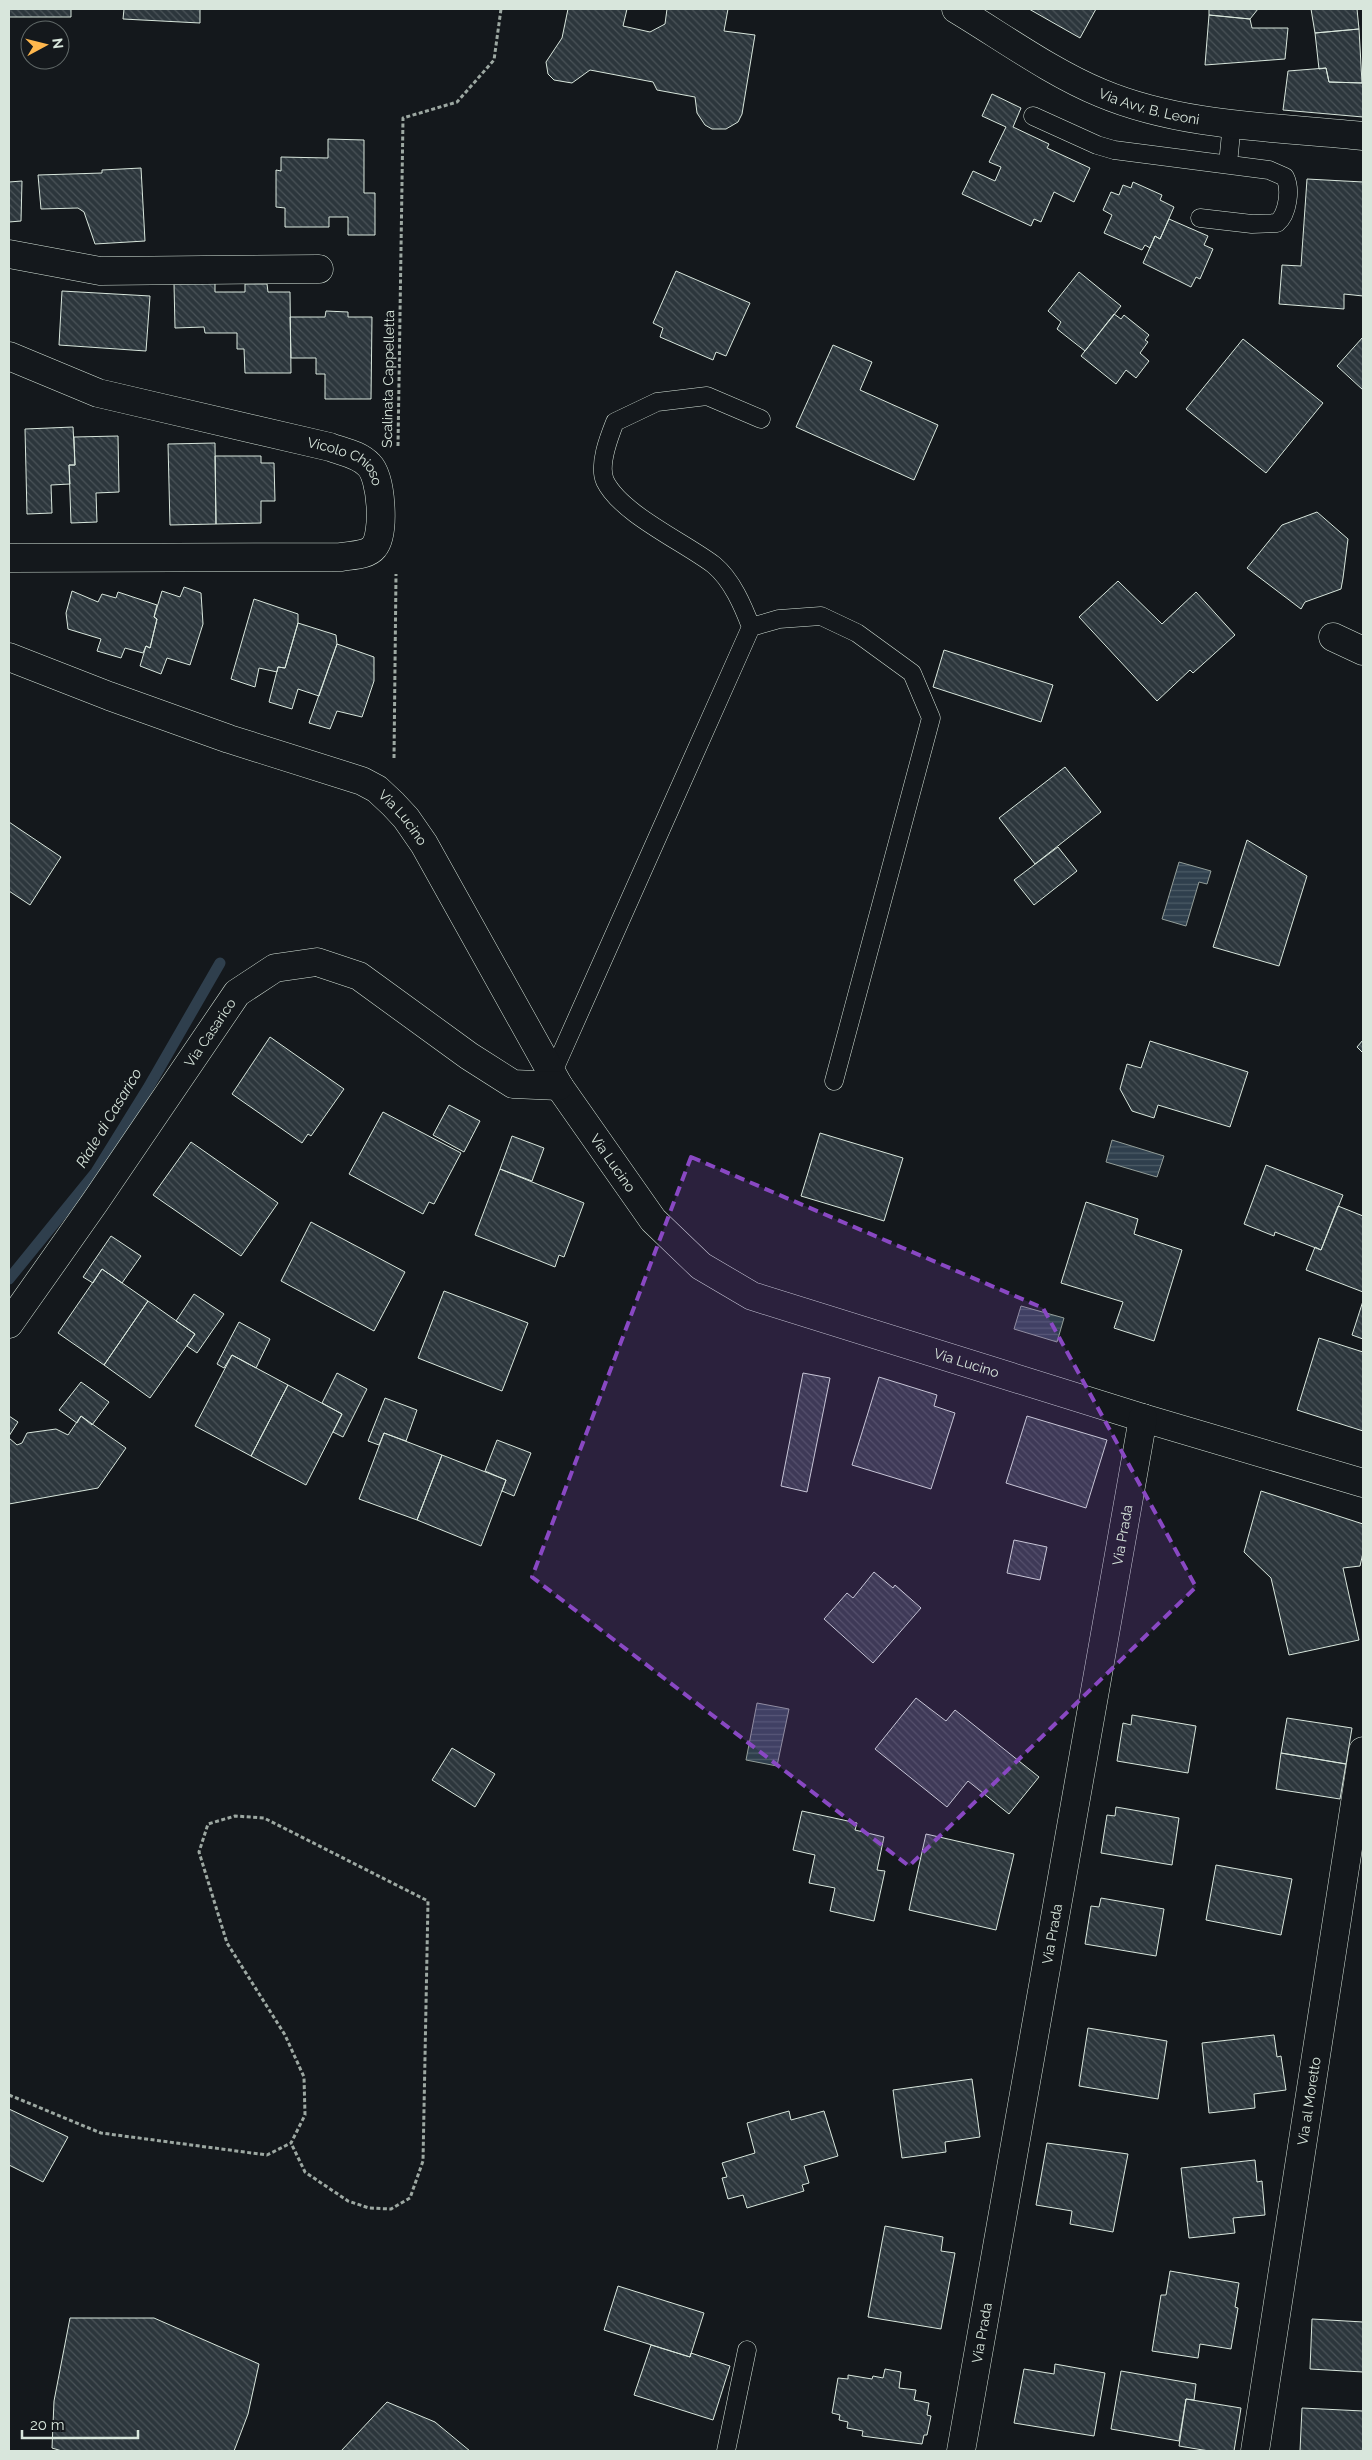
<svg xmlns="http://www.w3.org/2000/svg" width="1372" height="2460" font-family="Raleway,sans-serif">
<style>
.water{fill:url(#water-rules);stroke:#939e99}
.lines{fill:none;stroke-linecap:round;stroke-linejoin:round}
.stream{stroke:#2f3f4d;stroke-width:11}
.building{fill:url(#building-back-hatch);stroke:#d8e6dc}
.lane-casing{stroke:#d8e6dc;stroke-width:19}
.street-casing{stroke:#d8e6dc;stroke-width:29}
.secondary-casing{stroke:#d8e6dc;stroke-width:29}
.path{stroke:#9da8a2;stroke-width:3;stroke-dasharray:4 2.5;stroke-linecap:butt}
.lane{stroke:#14181c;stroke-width:18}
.street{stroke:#14181c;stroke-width:28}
.secondary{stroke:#14181c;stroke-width:28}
.marked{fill:#8948c3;fill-opacity:0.2;stroke:#8948c3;stroke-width:4;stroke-dasharray:10 6;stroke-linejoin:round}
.labels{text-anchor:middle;stroke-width:4;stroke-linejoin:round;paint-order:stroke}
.street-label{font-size:14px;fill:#d8e6dc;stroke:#14181c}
.water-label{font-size:15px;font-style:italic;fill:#d8e6dc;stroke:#14181c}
</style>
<defs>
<pattern id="water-rules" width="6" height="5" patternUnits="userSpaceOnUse" patternTransform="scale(1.25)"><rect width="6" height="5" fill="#2f3f4d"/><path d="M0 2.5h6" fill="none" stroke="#4c5b66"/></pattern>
<pattern id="building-back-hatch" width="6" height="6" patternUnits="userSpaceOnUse" patternTransform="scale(1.25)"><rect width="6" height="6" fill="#2c363c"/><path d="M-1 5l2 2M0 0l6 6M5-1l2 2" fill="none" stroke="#4a5358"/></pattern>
</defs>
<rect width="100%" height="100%" fill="#14181c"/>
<path class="water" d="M1179 862 1211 871 1207 884 1199 882 1186 926 1162 919Z
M1112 1140 1164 1156 1157 1177 1106 1162Z
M1021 1306 1064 1318 1057 1342 1014 1329Z
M757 1703 789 1709 777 1766 746 1760Z"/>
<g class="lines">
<path class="stream" d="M9 1279 96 1172 148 1088 220 963"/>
</g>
<path class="building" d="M9 9H71V17H9Z
M124 9H200V23L123 19Z
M568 9H627L623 26 650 32 665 24 667 9H728L724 31 755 35 742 114 738 122 726 129H712L705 125 697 113 695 97 657 90 653 82 590 70 572 83 554 80 548 74 546 62 562 38Z
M1029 9H1096L1080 38Z
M1209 9H1258L1250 19 1209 15Z
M1311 9H1357L1359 29 1315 33Z
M1209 15 1250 19 1252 28H1288L1285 59 1205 65Z
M1359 29 1362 83 1329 82 1326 68 1319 69 1315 33Z
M1326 68 1329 82 1363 83V117L1283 110 1288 71Z
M992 94 1021 108 1013 127 1049 144 1047 148 1090 168 1074 202 1054 192 1041 222 1034 219 1031 226 962 194 973 171 995 181 1001 167 989 162 1006 127 982 116Z
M328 139 364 140V193H375V235H348V217H329V227H285V208L276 207V170L281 171V157L328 158Z
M141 168 145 241 95 244 84 212 78 208 41 209 38 175 102 173V170Z
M1307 179 1363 182V296L1344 294V309L1279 304 1282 265 1301 266Z
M22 181 21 221 9 222V182Z
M1133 182 1162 195 1160 200 1174 207 1160 239 1155 236 1150 248 1145 245 1142 250 1104 233 1112 215 1103 210 1111 192 1119 195 1123 185 1131 188Z
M1169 219 1208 236 1204 245 1213 249 1200 279 1196 277 1191 287 1143 263 1155 236 1160 239Z
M676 271 750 303 726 356 716 352 713 360 660 337 663 328 653 323Z
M1079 272 1121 306 1085 351 1057 329 1061 322 1048 311Z
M215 283V292H245V284H267L268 292H290L291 373H245L244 349H237V333H205L204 327 175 328 174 284Z
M62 291 150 296 146 351 59 345Z
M326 311 348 312V317H372L371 399H325V374H316V358H291L290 317H325Z
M1114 314 1121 319 1124 315 1149 335 1145 340 1148 342 1140 353 1149 361 1136 378 1126 370 1116 384 1081 356Z
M1363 337V390L1337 366Z
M1243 339 1323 403 1266 473 1186 409Z
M833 345 872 362 860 390 938 425 914 480 796 427Z
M73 427 75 465H69L70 484 51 485 52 513 27 514 25 429Z
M118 436 119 492 96 493 97 522 71 523 69 465H75L74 437Z
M215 443 216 524 170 525 168 444Z
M215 456H261V463H274L275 501H261V523L216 524Z
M1317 512 1348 539 1343 578 1341 589 1305 602 1301 609 1247 568 1282 525Z
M1118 581 1162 624 1196 592 1235 635 1193 673 1190 670 1157 701 1079 617Z
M184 587 201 593 203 624 190 665 167 658 161 674 140 666 146 646 150 648 157 619 154 617 162 591 180 597Z
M72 591 98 602 102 594 116 598 118 592 157 605 154 617 157 619 150 648 146 646 143 653 125 648 121 658 97 651 101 639 68 629 66 613Z
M254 599 298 614V623L285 668 278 667 277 672 259 668 255 687 231 679Z
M298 623 336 635 337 644 319 696 298 689 292 709 269 702 278 667 285 668Z
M337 644 374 657V681L362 717 337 711 330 729 309 723Z
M944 650 1053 685 1041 722 933 687Z
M1065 767 1101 812 1035 864 999 818Z
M9 822 61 857 30 905 9 891Z
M1247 840 1307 876 1279 966 1213 947Z
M1058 847 1077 871 1034 905 1014 880Z
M270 1037 344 1089 311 1136 308 1134 302 1143 232 1094Z
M1363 1040V1053L1357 1047Z
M1150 1041 1248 1072 1230 1127 1158 1105 1154 1118 1132 1111 1120 1089 1127 1064 1141 1068Z
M449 1105 480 1121 464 1152 433 1135Z
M383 1112 461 1153 434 1204 429 1202 423 1214 349 1174Z
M820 1133 903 1158 884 1221 801 1196Z
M512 1136 544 1148 532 1181 500 1169Z
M191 1142 278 1203 241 1256 153 1195Z
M1266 1165 1343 1195 1321 1250 1275 1232 1274 1236 1244 1224Z
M500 1169 584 1203 564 1257 559 1255 555 1267 475 1235Z
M1086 1202 1138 1219 1134 1234 1182 1250 1154 1341 1114 1328 1123 1302 1061 1283Z
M1338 1206 1363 1216V1292L1306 1270 1315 1247 1321 1250Z
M311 1222 405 1272 374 1331 281 1281Z
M111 1236 141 1256 122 1283 102 1269 93 1283 83 1277Z
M102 1269 148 1301 104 1365 58 1333Z
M444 1291 528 1323 502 1391 418 1358Z
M194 1294 224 1314 197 1353 187 1346 195 1334 176 1321Z
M148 1301 195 1334 150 1398 104 1365Z
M1363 1301V1339L1352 1335Z
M239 1322 270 1339 256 1368 232 1355 224 1368 217 1364Z
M1319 1338 1363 1352V1431L1297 1410Z
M232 1355 288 1385 251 1456 195 1426Z
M337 1373 367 1389 343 1437 333 1432 342 1414 322 1403Z
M803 1373 830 1378 807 1492 781 1486Z
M879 1377 937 1395 934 1406 955 1413 931 1489 852 1465Z
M81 1382 109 1402 92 1425 81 1416 77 1423 59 1410Z
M288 1385 342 1414 306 1485 251 1456Z
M385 1398 417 1410 406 1441 384 1433 379 1445 368 1441Z
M9 1416 18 1422 9 1436Z
M81 1416 126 1448 98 1488 9 1504V1438L17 1445 22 1443 27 1433 56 1429 68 1435Z
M1027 1416 1107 1440 1086 1508 1006 1483Z
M384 1433 442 1455 417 1520 359 1499Z
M497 1440 531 1453 514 1496 502 1491 506 1480 485 1471Z
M442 1455 506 1480 481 1546 417 1520Z
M1261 1491 1363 1524V1553L1360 1566 1343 1568 1359 1640 1289 1655 1271 1578 1244 1552Z
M1014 1540 1047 1547 1040 1580 1007 1573Z
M874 1572 893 1588 895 1585 921 1608 873 1663 824 1619 847 1593 853 1598Z
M916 1698 946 1721 955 1710 1039 1777 1009 1814 968 1781 947 1807 875 1749Z
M1132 1715 1196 1726 1188 1773 1117 1761 1123 1723 1131 1725Z
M1287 1718 1352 1728 1346 1764 1281 1753Z
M452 1748 495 1774 475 1807 432 1780Z
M1281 1753 1346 1764 1340 1799 1276 1789Z
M1116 1807 1179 1818 1172 1865 1101 1853 1107 1815 1115 1816Z
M802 1811 857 1823 855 1830 884 1837 877 1870 885 1871 874 1921 830 1911 835 1888 809 1883 815 1855 793 1850Z
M926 1834 1014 1854 996 1930 909 1910Z
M1216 1865 1292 1879 1281 1935 1206 1920Z
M1101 1898 1164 1909 1156 1956 1085 1944 1091 1906 1099 1907Z
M1088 2028 1167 2041 1158 2099 1079 2086Z
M1274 2035 1277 2057 1281 2056 1286 2090 1254 2094 1255 2108 1209 2113 1202 2043Z
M972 2079 980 2137 945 2142 946 2152 902 2158 893 2090Z
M9 2109 68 2137 43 2182 9 2165Z
M789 2111 791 2120 824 2111 838 2156 804 2166 809 2183 802 2185 804 2191 747 2208 743 2195 728 2199 722 2178 727 2177 722 2163 755 2153 747 2123Z
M1047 2143 1128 2154 1113 2232 1070 2224 1072 2211 1036 2205Z
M1255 2160 1257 2182 1262 2181 1265 2215 1233 2218 1235 2233 1189 2238 1181 2168Z
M885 2226 943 2237 941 2251 955 2253 941 2329 868 2317Z
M1170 2271 1239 2283 1235 2307 1238 2308 1231 2349 1200 2344 1198 2358 1152 2351 1161 2295H1166Z
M618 2286 704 2313 690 2357 604 2330Z
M70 2318H154L259 2364 248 2414 234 2451H62L52 2448 54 2401Z
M1312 2319 1363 2322V2372L1310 2369Z
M651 2345 690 2357 691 2353 730 2366 713 2420 634 2395Z
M1055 2364 1105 2373 1094 2436 1014 2423 1024 2369 1054 2374Z
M885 2369 901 2372 899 2388 916 2390 914 2400 929 2403 927 2415 931 2416 927 2435H924L922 2444 862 2436 863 2431 847 2428 848 2422 839 2420 840 2415 832 2413 838 2378 848 2379V2375L872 2379 873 2376 883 2378Z
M1121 2371 1196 2384 1194 2400 1186 2399 1179 2441 1111 2429Z
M1186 2399 1241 2408 1234 2451H1209L1179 2446Z
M387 2402 435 2422 470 2451H341Z
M1302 2408 1363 2411V2451H1300Z"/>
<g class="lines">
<g class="lane-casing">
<path id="lane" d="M1033 116 1097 145 1114 150 1269 170 1285 177C1291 189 1288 214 1277 223L1252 224 1200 218
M1228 164 1232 123
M751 627 779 619 821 616 857 633 912 673 931 718 834 1081
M553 1072 751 627C743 606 732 580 714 565 684 542 621 514 605 481 598 465 609 437 615 422L657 402 707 396 761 419
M726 2451 747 2350"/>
</g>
<g class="street-casing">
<g id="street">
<path d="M9 254 100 271 319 269"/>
<path id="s1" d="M9 356 98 393 330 447C343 452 359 454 369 465 382 478 385 534 374 547 367 556 350 555 341 557L9 558"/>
<path d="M1333 637 1363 651"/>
<path id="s2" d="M9 657 109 696 229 739 362 781 377 789 393 804 406 818 424 844 559 1086 653 1220 701 1266 752 1296 1143 1418 1363 1483"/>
<path id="s3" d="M9 1324 95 1202 237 993 275 968 317 962 359 976 469 1056 513 1084 559 1086"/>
<path id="s4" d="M961 2451 1143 1418"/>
<path id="s5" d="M1255 2451 1363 1751"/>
</g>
</g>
<g class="secondary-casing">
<g id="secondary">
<path id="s6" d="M956 9C1001 36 1052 73 1101 93 1182 127 1276 127 1363 136"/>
</g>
</g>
<path class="path" d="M398 446 403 118 457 102 494 60 501 9
M394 758 396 574
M9 2095 101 2133 267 2155 291 2143 305 2115 304 2077 285 2035 227 1943 199 1852 208 1824 235 1816 264 1818 428 1901 423 2161 410 2198 391 2209 369 2208 348 2201 305 2172 291 2143"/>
<use href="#lane" class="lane"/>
<use href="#street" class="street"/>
<use href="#secondary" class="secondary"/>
</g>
<path class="marked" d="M691 1157 1043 1308 1196 1587 909 1866 532 1577Z"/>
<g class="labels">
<g class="street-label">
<text dy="5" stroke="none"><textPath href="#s6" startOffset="218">Via Avv. B. Leoni</textPath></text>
<text transform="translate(388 379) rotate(-89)" y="5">Scalinata Cappelletta</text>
<text dy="5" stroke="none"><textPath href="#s1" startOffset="356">Vicolo Chioso</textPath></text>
<text dy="5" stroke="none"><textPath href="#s2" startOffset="430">Via Lucino</textPath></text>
<text dy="5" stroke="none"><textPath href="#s3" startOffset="354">Via Casarico</textPath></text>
<text dy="5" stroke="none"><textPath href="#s2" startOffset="835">Via Lucino</textPath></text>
<text dy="5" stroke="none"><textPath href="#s2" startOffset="1255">Via Lucino</textPath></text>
<text dy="5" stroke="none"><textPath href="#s4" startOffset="930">Via Prada</textPath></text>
<text dy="5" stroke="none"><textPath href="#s4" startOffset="525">Via Prada</textPath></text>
<text dy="5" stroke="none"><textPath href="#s5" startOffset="354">Via al Moretto</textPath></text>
<text dy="5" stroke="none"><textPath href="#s4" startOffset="120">Via Prada</textPath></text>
</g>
<g class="water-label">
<text transform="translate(109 1118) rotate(-59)" y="5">Riale di Casarico</text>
</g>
</g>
<rect width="1372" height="2460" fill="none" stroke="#d8e6dc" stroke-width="20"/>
<g transform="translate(45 45) rotate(83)"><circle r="24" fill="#14181c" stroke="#626a69"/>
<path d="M0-4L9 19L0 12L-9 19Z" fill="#ffb74d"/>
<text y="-8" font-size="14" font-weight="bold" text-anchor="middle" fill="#d8e6dc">N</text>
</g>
<path d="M22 2430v8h116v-8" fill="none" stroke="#d8e6dc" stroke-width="2.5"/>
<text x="30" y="2430" font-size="15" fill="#d8e6dc" stroke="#14181c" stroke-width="4" paint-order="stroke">20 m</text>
</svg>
